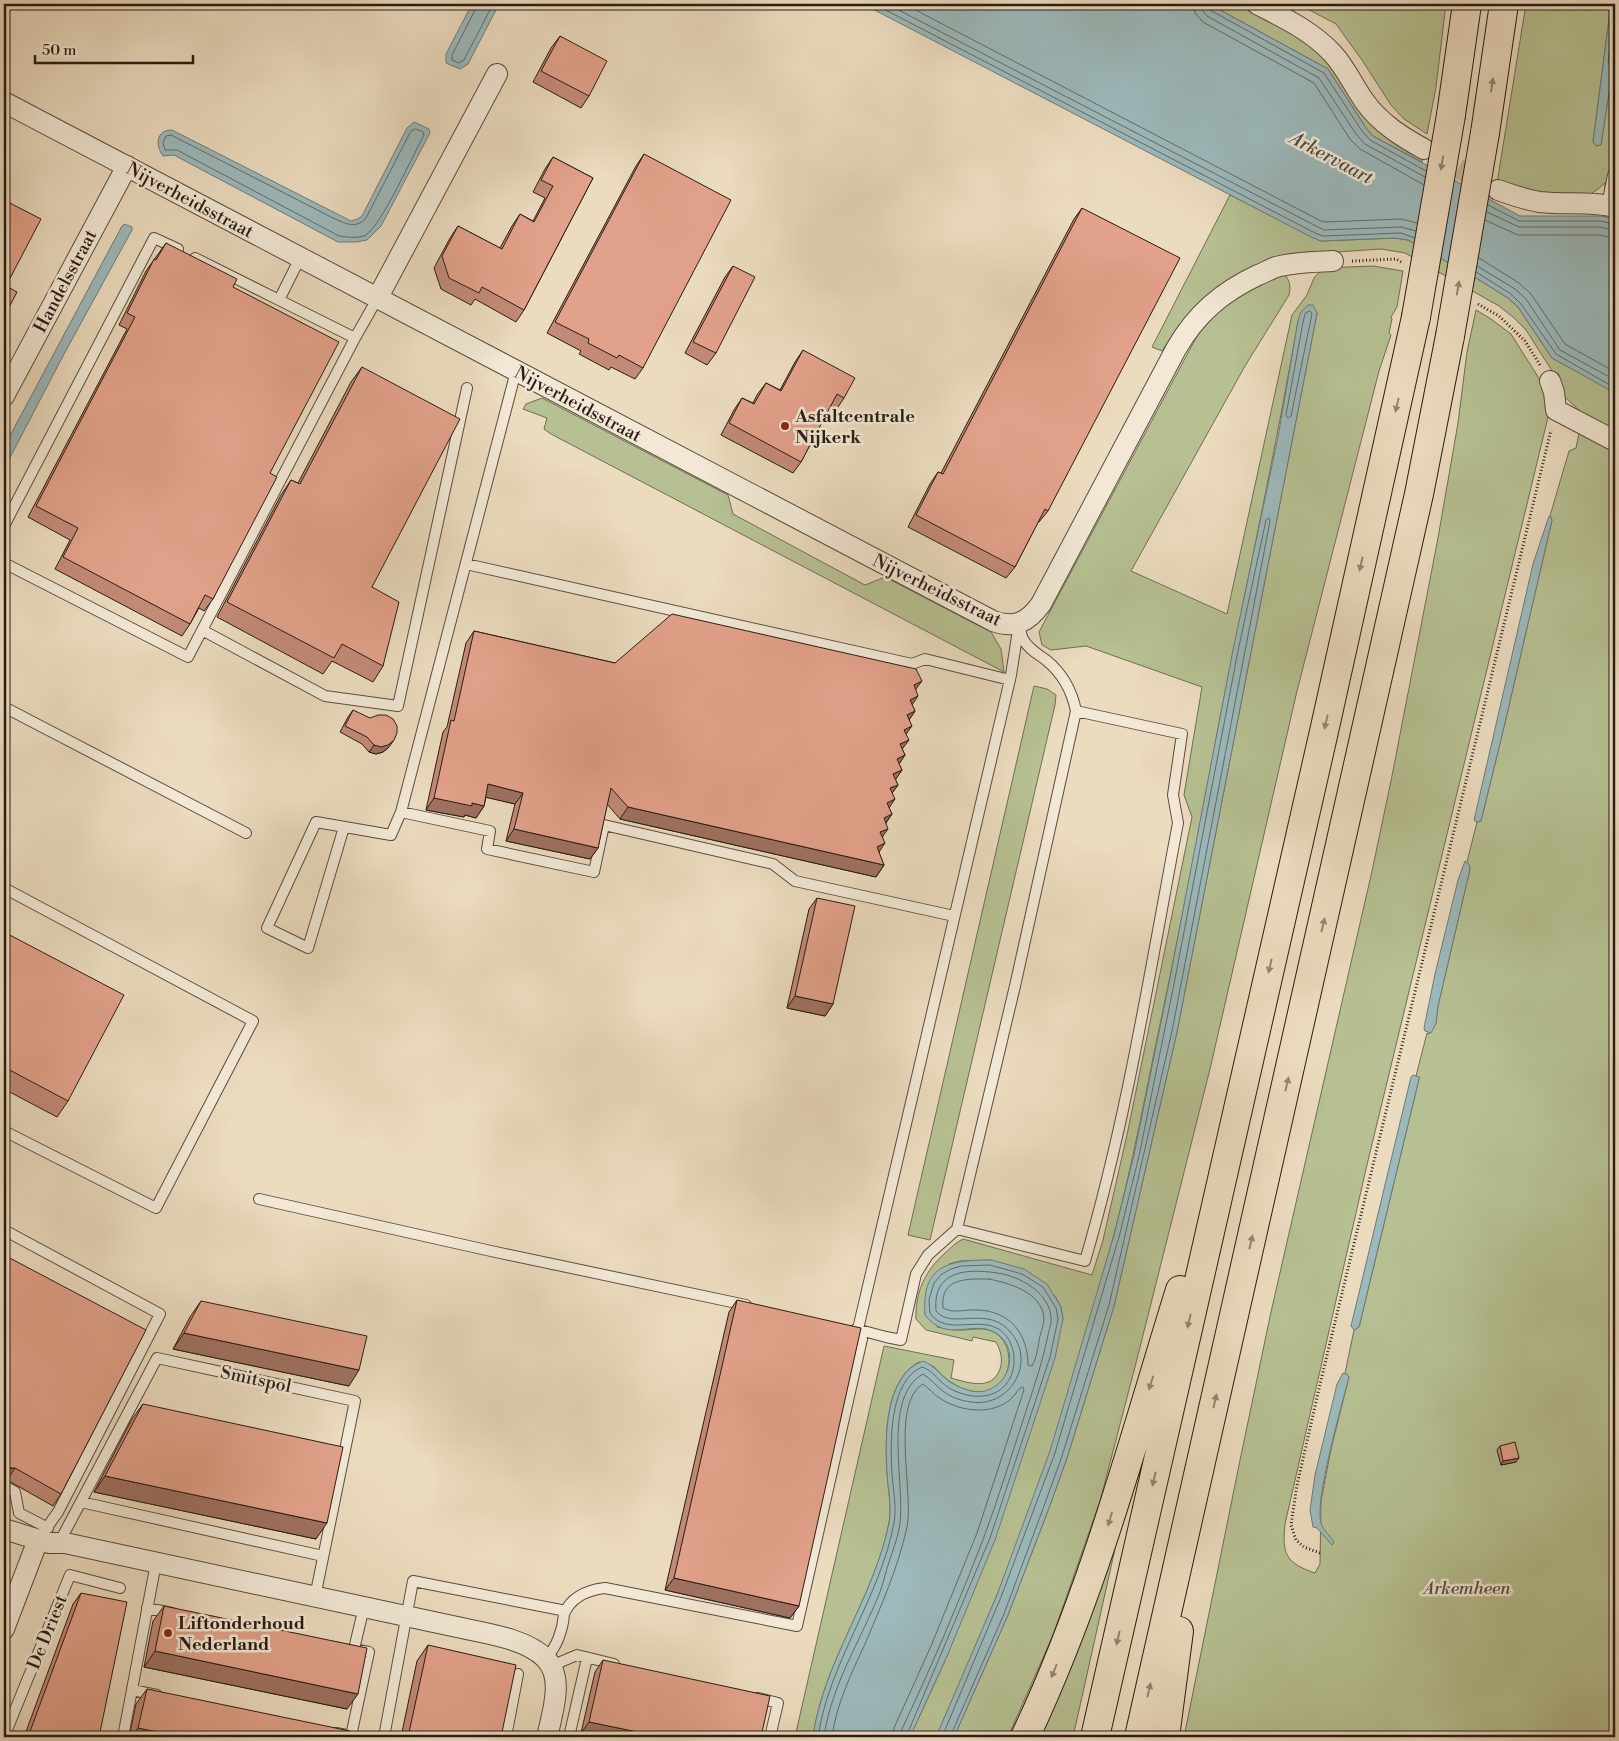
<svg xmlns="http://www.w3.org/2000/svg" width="1619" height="1741" font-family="'Libre Bodoni',serif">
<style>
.green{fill:#b6c092;stroke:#706e53}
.water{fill:#9cb9bb;stroke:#6e7a78}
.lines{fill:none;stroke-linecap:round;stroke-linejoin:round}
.shore{stroke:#626a68;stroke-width:1}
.minor-tunnel{stroke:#c4b59d;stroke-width:20;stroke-dasharray:20 10;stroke-linecap:butt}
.service-casing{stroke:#5a4c3f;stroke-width:12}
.minor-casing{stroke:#5a4c3f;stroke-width:22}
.motorway-casing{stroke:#291c14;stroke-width:30}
.path{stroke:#291c14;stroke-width:3;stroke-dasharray:1 2.5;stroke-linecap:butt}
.service{stroke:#f2e8d5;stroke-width:10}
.minor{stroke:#f2e8d5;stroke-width:20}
.motorway{stroke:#ebdbbf;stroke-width:28}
.motorway-bridge-casing{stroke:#291c14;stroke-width:30;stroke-linecap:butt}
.motorway-bridge{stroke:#ebdbbf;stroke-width:28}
.wall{fill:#c28a77;stroke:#291c14}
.shaded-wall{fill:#9e7161;stroke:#291c14}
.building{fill:#e2a18a;stroke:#291c14}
.oneway{fill:#948572}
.poi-dot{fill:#8f2418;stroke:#f2e8d5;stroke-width:2}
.labels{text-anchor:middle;stroke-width:5;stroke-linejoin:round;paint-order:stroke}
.street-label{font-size:18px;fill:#291c14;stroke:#f2e8d5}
.poi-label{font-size:18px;font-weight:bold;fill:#291c14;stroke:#f2e8d5;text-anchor:start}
.park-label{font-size:18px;font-style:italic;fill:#534d3a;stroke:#f2e8d5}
.water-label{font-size:19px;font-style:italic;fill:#4c4b46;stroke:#f2e8d5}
</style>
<rect width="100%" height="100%" fill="#ebdbbf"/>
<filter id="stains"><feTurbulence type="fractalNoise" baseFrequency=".004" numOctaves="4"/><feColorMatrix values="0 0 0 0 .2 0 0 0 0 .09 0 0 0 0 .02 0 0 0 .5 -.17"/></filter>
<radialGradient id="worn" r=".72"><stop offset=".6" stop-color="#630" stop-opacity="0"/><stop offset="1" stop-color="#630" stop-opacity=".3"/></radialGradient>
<path class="green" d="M1209 4H1244L1282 25 1315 46 1423 158 1422 162 1373 136 1366 128 1328 69Z
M1298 4H1446L1436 87 1427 134 1404 119 1391 105 1362 60 1336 24Z
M1526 4H1611L1593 142 1601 144 1615 54V1737H1184L1239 1465 1271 1312 1372 871 1391 781 1438 538 1458 423 1467 352 1476 310 1491 319 1511 334 1545 388 1550 409 1366 1169 1285 1524C1282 1553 1285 1563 1315 1573L1320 1564 1321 1501 1331 1449 1349 1377 1345 1373 1354 1330 1359 1327 1419 1079V1077L1416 1076 1427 1033 1429 1034 1436 1023 1438 1006 1470 869 1467 862 1477 822 1481 821 1504 727 1552 520 1550 516 1569 451 1576 448 1583 414 1564 396 1554 374 1526 330 1513 317 1499 306 1405 253 1381 249 1336 252 1222 285 1195 306 1177 328 1162 351 1152 347 1230 195 1321 241 1395 238 1408 240 1481 281 1508 298 1518 307 1552 358 1587 377 1605 198V183C1600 187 1596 192 1589 194 1568 200 1519 188 1497 183Z
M1373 266 1403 271 1397 307 1391 317 1392 319 1389 333 1391 335 1379 371 1297 691 1210 1069 1136 1363 1100 1501 1053 1635 1008 1737H954L1008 1615 1049 1508 1067 1458 1114 1306 1177 1032 1317 313 1298 321C1275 454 1246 586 1220 718 1199 832 1177 945 1153 1058 1141 1118 1129 1178 1113 1238 1094 1309 1074 1380 1051 1450 1018 1548 978 1643 936 1737H910L948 1654 1063 1319 1061 1307 1055 1296 991 1260 960 1261 949 1264 937 1327C943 1328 950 1330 956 1330 970 1331 985 1325 997 1334 1019 1351 1009 1392 980 1392 966 1392 953 1385 942 1375 939 1372 935 1367 931 1365 927 1364 923 1363 919 1362 896 1374 889 1404 887 1428 886 1443 886 1458 887 1473 888 1490 892 1506 889 1523 874 1598 823 1662 813 1737H795L884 1346 954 1360 951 1378C969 1383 992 1391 1000 1369 1003 1360 1001 1351 996 1342L973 1337 972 1341 926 1330 916 1319C915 1292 925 1271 945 1253 951 1248 956 1242 963 1239L1092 1275 1103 1240 1127 1135 1192 817 1184 795 1202 687 1086 646 1051 650 1042 645 1039 632 1197 336C1223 302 1245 290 1284 274 1290 280 1291 287 1289 295L1245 366 1131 571 1227 614 1292 315 1307 295 1314 278 1323 268Z
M542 398 728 495 733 514 865 585 885 577 991 632 1001 649 1004 672 551 434 544 429 547 418 523 409 526 404Z
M1034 686 1047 689 1056 695 1055 705 930 1240 908 1235Z
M1109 1548 1115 1549 1073 1737H1032Z"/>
<path class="water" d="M472 4H499L468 64 460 69 446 63V54Z
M863 4H1209L1328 69 1366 128 1373 136 1520 216H1601L1615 219V393L1552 358 1518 307 1508 298 1481 281 1408 240 1395 238 1321 241 1313 238Z
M1611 4H1615V54L1601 145 1596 146 1593 142Z
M414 122 429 129 430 133 381 226 367 240 356 242H338L174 155 163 156C155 145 156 130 172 130L351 221 358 219 362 216 407 128Z
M124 224 132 227V230L64 354 4 469V447L122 226Z
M1308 305H1313L1317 313 1177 1032 1114 1306 1067 1458 1049 1508 1008 1615 954 1737H936L997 1595 1050 1451 1114 1235 1134 1155 1169 983 1233 650 1278 437 1298 321 1301 312Z
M1549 516 1551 517 1552 520 1504 727 1481 821 1476 822 1474 820 1533 564Z
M1465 861 1469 864 1470 869 1438 1006 1436 1023 1431 1033 1425 1031 1424 1028 1435 974 1458 880Z
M1413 1075 1419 1077V1079L1359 1327 1354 1330 1351 1326 1411 1077Z
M991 1260 1024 1269 1047 1284 1061 1307 1063 1319 1055 1358 995 1540 948 1654 910 1737H813C823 1662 874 1598 889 1523 892 1506 888 1490 887 1473 885 1440 884 1375 923 1361 934 1365 940 1375 950 1382 956 1386 964 1389 971 1391 1006 1398 1024 1351 996 1333 973 1319 947 1344 925 1315 921 1265 948 1260 991 1260Z
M1343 1373 1347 1374 1349 1377C1342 1404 1314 1502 1321 1523 1323 1531 1330 1535 1334 1542L1332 1545 1317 1528 1313 1527 1310 1510 1315 1475 1337 1384Z"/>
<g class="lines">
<path class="shore" d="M477 4 476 8 452 55V60L459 63 464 60 493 4
M874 4 1315 233 1323 236 1401 233 1415 238
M887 4 1318 227 1324 230 1401 227 1416 231
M904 4 1321 221 1325 222 1401 219 1417 223
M1194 4 1195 13 1203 22 1314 83 1350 139 1360 149 1424 185
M1201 4 1202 10 1207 16 1319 78 1356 134 1365 144 1425 177
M1207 4 1210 10 1324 73 1362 131 1370 140 1426 171
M1615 9 1608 62 1610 64H1615
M416 129 423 132 424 135C413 155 382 224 366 235 359 239 347 237 339 236L177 150H165L163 143 166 136 171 135 333 218C345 223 355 230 366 218L411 131Z
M1488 205 1519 221H1600L1615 224
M1487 212 1519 227H1599L1615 230
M1485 220 1518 235H1598L1615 238
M1479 258 1519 283 1531 294 1565 344 1615 372
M1477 266 1515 289 1526 299 1560 350 1615 380
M1476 272 1511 294 1521 304 1556 354 1615 388
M1310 311 1312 314 1291 416 1288 418 1286 415 1303 322 1305 314Z
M989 1279C1009 1283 1041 1292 1044 1317 1044 1323 1042 1330 1040 1336 1038 1346 1037 1357 1032 1366L1028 1365C1028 1334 1010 1311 978 1310 966 1309 954 1314 943 1308 940 1277 967 1279 989 1279Z
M818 1737C829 1662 880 1598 894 1523 897 1507 893 1490 892 1474 890 1443 889 1381 922 1367 933 1370 939 1382 949 1388 975 1403 1010 1399 1014 1364 1015 1352 1011 1338 1000 1330 979 1315 946 1337 930 1313L929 1300 934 1283 942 1274 951 1269 961 1266 990 1265 1022 1274 1043 1287 1056 1308 1058 1319 1050 1357 990 1538 906 1737
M824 1737C831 1685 861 1640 880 1592 884 1581 886 1570 890 1559 894 1547 899 1534 900 1522 905 1483 882 1397 923 1374 930 1378 936 1386 943 1391 950 1397 962 1401 971 1402 1009 1408 1036 1364 1012 1334 989 1303 952 1331 936 1311 932 1268 971 1268 1003 1274 1024 1279 1049 1294 1051 1317 1052 1323 1049 1329 1048 1335 1043 1360 1035 1384 1027 1408 1013 1450 1000 1494 984 1537 959 1602 931 1668 901 1731L900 1737
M832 1737C836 1705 851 1674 865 1644 881 1606 898 1568 907 1527 914 1494 890 1403 923 1384 929 1388 934 1395 941 1399 960 1411 988 1415 1007 1402 1012 1399 1016 1393 1020 1388L1023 1387 1024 1390 977 1533 931 1646 894 1728 892 1737
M942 1737 1001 1597 1055 1453 1119 1237 1139 1156 1174 984 1238 651 1266 520 1269 518 1270 521 1172 1031 1109 1305 1062 1456 1044 1506 1004 1614 950 1737"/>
<path class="minor-tunnel" d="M1432 154 1488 185"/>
<g class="service-casing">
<path id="service" d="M1607 205 1613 175
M195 258 279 300
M300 258 279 300 355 338 377 299
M4 526 154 238 178 249
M4 563 188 657 355 338
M466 564 912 664 925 659 1010 680
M1019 624C1020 629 1021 635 1023 639 1028 649 1038 654 1046 660 1062 673 1072 691 1076 711L1182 734 1173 795 1178 823C1150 970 1127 1118 1085 1261L957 1229 1015 986 1076 711
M202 630 325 696 398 706 467 388
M4 707 246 833
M401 812 490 831 487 849 594 872 604 825 773 864 795 881 954 916
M344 827 308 948 267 928 316 822 391 835 401 812 516 371
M4 888 253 1021 156 1208 4 1131
M259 1199 491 1251 746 1305
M4 1230 160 1314 58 1512 38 1540
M856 1329 886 1337 901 1340 916 1274 928 1255 957 1229
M4 1486 15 1492 19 1513 48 1528
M81 1502 323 1556
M59 1543 157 1358 355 1401 315 1597
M147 1608 172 1613
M564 1614C571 1597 588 1590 605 1588L797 1626 862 1339 858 1329 1011 675 1018 630
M354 1649 364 1607
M551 1666 577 1655 614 1664
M132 1690 157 1695
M758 1698 778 1703 770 1737
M336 1733 351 1736 369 1652 353 1649
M4 1737 70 1575 120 1588
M123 1737 156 1563
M384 1737 413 1581 561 1610 564 1614C563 1629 557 1647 546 1658
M506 1737 518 1674
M569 1737 587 1658"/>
</g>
<g class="minor-casing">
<path id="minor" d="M1257 4C1284 18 1312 31 1333 54 1346 68 1354 87 1365 102 1380 123 1402 137 1424 149
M4 102 993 621C1015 629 1028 622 1041 604L1176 349C1196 314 1222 292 1258 275 1264 273 1270 269 1276 267 1294 262 1314 262 1333 261
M1498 190C1512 195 1526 200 1540 202 1565 205 1590 201 1615 207
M377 299 497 74
M1550 381 1554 392 1556 410 1615 441
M4 396 127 166
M4 1529 49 1543H65C173 1566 280 1589 387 1612 410 1617 433 1622 457 1627 483 1633 525 1638 545 1658 565 1677 552 1714 547 1737
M4 1629 38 1540"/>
</g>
<g class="motorway-casing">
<path id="motorway" d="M1451 115 1467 4
M1485 133 1504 4
M1025 1737C1093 1594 1133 1441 1180 1290
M1095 1737 1325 727 1416 317
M1139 1737 1419 494 1450 336
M1165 1737 1179 1631"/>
</g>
<path class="path" d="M1352 261 1396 259 1403 263
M1478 304 1499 316 1525 341 1540 365
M1320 1553 1304 1547 1296 1540 1291 1525 1297 1485 1321 1380 1551 430"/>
<use href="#service" class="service"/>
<use href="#minor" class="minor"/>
<use href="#motorway" class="motorway"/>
<g class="motorway-bridge-casing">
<path id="motorway-bridge" d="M1416 317 1451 115
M1450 336 1485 133"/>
</g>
<use href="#motorway-bridge" class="motorway-bridge"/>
</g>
<path class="wall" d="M560 36 589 96 581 108 533 82 551 48Z
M644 154 643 368 635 379 611 367 609 370 579 354 581 351 547 333 636 166Z
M553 157 593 178 524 310 516 322 475 299 471 305 441 289 434 268 450 238 458 226 500 248 512 226 520 214 533 221 545 198 533 192 545 169Z
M1082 208 1048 511 1039 522H1038L1015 567 1006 578 908 527 930 484 938 472 941 473 1074 219Z
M166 243 233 287 270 473 213 599 204 611 199 608 190 624 182 636 55 569 70 540 28 517 127 329 119 325 146 271Z
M733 266 716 353 707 365 685 353 725 277Z
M803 350 844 398 836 410 830 407 801 462 793 473 721 435 734 410 742 398 753 403 757 395 766 383 780 390 795 362Z
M362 367 372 587 383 666 373 682 332 661 323 674 217 617 281 495 291 480 298 483 351 382Z
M474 631 615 663 916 690 912 705 915 711 909 720 902 749 905 755 899 764 902 770 895 779 898 785 892 793 889 808 892 814 886 823 879 853 884 865 876 877 620 819 607 804 598 848 590 859 506 841 515 804 486 797 484 806 476 818 465 815 464 817 426 810 443 732 447 727 466 643Z
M353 710 389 747 383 752 376 754 369 752 362 744 340 732 348 717Z
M817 898 833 1004 825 1016 787 1008 809 909Z
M4 932 68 1101 57 1117 4 1089Z
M4 1255 61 1494 53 1506 7 1480H4Z
M737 1300 799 1606 790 1618 665 1590 729 1312Z
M201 1301 349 1386 173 1349 190 1317Z
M143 1404 316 1539 94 1492 132 1419Z
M1500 1446 1516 1462 1501 1465 1497 1450Z
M81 1593 99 1737H24L73 1604Z
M164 1606 347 1709 144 1667 153 1621Z
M428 1645 501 1737H401L417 1661Z
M603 1660 761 1737H600L581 1733 595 1672Z
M147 1689 348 1737H129L136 1704Z"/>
<path class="shaded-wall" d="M922 681 913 693 914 685Z
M918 696 910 708V700Z
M915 711 907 723V715Z
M912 726 904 737V730Z
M394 740 389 747 383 752 376 754 369 752 374 745Z
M909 740 900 752V744Z
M905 755 897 767V759Z
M902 770 894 782 893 774Z
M488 784 523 793 515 804 480 796Z
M898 785 890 796V788Z
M434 798 472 803 484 806 476 818 465 815 464 817 426 810Z
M895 799 887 811V803Z
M628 807 884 865 876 877 620 819Z
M892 814 883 826 884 818Z
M514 829 598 848 590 859 506 841Z
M888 829 880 840V832Z
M885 843 877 855V847Z
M795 996 833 1004 825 1016 787 1008Z
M184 1333 359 1370 349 1386 173 1349Z
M1519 1458 1516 1462 1501 1465 1503 1461Z
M11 1468H15L7 1480H4V1478Z
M105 1476 327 1523 316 1539 94 1492Z
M674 1578 799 1606 790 1618 665 1590Z
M155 1651 358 1694 347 1709 144 1667Z
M589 1722 662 1737H600L581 1733Z
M138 1728 182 1737H132Z"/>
<path class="building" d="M560 36 607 61 589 96 541 71Z
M644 154 731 200 643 368 619 355 617 358 588 343 589 339 555 322Z
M553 157 593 178 524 310 482 287 479 293 449 278 442 256 458 226 502 249 520 214 534 222 553 186 541 180Z
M4 200 41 219 6 286 17 292 4 317Z
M1082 208 1180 258 1048 511 1045 509 1015 567 916 515 938 472 943 474Z
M166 243 237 279 233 287 339 342 270 473 277 477 213 599 205 595 190 624 63 557 78 528 36 506 135 317 127 313 154 259 156 260Z
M733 266 755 277 716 353 693 342Z
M803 350 855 378 844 398 837 394 801 462 729 423 742 398 754 404 766 383 781 391Z
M362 367 460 419 372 587 399 602 383 666 342 644 334 658 227 602 291 480 300 484Z
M672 614 916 669 922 681 914 685 918 696 910 700 915 711 907 715 912 726 904 730 909 740 900 744 905 755 897 759 902 770 893 774 898 785 890 788 895 799 887 803 892 814 884 818 888 829 880 832 885 843 877 847 884 865 628 807 611 788 598 848 514 829 523 793 488 784 484 806 472 803V806L434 798 451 720 454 721 474 631 615 663Z
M353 710 370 718 378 715H386L393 719 397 726V733L394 740 388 745 381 747 374 745 367 737 345 726Z
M817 898 855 906 833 1004 795 996Z
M4 932 124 995 68 1101 4 1067Z
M4 1255 146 1330 61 1494 15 1468H11L4 1464Z
M737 1300 861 1328 799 1606 674 1578Z
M201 1301 367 1336 359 1370 184 1333Z
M143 1404 343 1447 327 1523 105 1476Z
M1515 1442 1519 1458 1503 1461 1500 1446Z
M81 1593 127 1602 99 1737H28Z
M164 1606 367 1648 358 1694 155 1651Z
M428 1645 516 1665 501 1737H408Z
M603 1660 770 1696 761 1737H662L589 1722Z
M147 1689 350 1731 348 1737H182L138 1728Z"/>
<defs><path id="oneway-solid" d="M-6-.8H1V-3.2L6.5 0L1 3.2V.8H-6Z" transform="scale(1.25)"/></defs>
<g class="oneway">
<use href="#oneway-solid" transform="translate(1492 85) rotate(-82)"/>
<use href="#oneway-solid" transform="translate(1442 163) rotate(100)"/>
<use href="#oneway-solid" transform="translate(1458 288) rotate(-80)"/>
<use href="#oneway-solid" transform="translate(1397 405) rotate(103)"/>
<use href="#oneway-solid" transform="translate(1361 564) rotate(103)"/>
<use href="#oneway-solid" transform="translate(1326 722) rotate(103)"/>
<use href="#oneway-solid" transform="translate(1323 925) rotate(-77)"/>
<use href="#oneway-solid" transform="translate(1270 966) rotate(103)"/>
<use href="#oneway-solid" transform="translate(1287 1084) rotate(-77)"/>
<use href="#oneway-solid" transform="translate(1251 1242) rotate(-77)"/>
<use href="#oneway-solid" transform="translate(1189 1321) rotate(103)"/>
<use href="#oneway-solid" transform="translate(1151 1383) rotate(107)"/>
<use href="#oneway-solid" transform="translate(1215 1401) rotate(-77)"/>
<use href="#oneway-solid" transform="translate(1154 1479) rotate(103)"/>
<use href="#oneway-solid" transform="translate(1110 1519) rotate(106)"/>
<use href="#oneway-solid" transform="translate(1118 1638) rotate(103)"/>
<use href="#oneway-solid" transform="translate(1054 1671) rotate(112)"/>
<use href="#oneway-solid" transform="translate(1149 1690) rotate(-77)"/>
</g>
<g class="poi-dot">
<circle cx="785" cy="426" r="5"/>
<circle cx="168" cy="1633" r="5"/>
</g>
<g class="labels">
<g class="street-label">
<text transform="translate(190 200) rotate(28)" y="6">Nijverheidsstraat</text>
<text transform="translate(65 281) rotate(-62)" y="6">Handelsstraat</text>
<text transform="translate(578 404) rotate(28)" y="6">Nijverheidsstraat</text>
<text transform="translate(937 590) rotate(26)" y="6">Nijverheidsstraat</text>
<text transform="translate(256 1379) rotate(12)" y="6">Smitspol</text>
<text transform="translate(47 1632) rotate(-68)" y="6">De Driest</text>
</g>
<g class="poi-label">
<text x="795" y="422">Asfaltcentrale<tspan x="795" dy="21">Nijkerk</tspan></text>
<text x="178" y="1629">Liftonderhoud<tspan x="178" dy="21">Nederland</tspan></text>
</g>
<g class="park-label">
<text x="1467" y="1594">Arkemheen</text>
</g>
<g class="water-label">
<text transform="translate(1332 157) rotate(28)" y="7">Arkervaart</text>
</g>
</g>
<rect width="1619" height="1741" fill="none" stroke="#ebdbbf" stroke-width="20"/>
<rect x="5" y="5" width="1609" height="1731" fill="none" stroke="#291c14" stroke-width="2.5"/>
<rect x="10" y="10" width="1599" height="1721" fill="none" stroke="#291c14"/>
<path d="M35 55v8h158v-8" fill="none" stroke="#291c14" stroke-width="2.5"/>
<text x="42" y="55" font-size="15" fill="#291c14" stroke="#f2e8d5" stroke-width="4" paint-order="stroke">50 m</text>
<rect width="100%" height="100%" filter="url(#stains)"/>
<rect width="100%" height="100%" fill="url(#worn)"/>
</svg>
